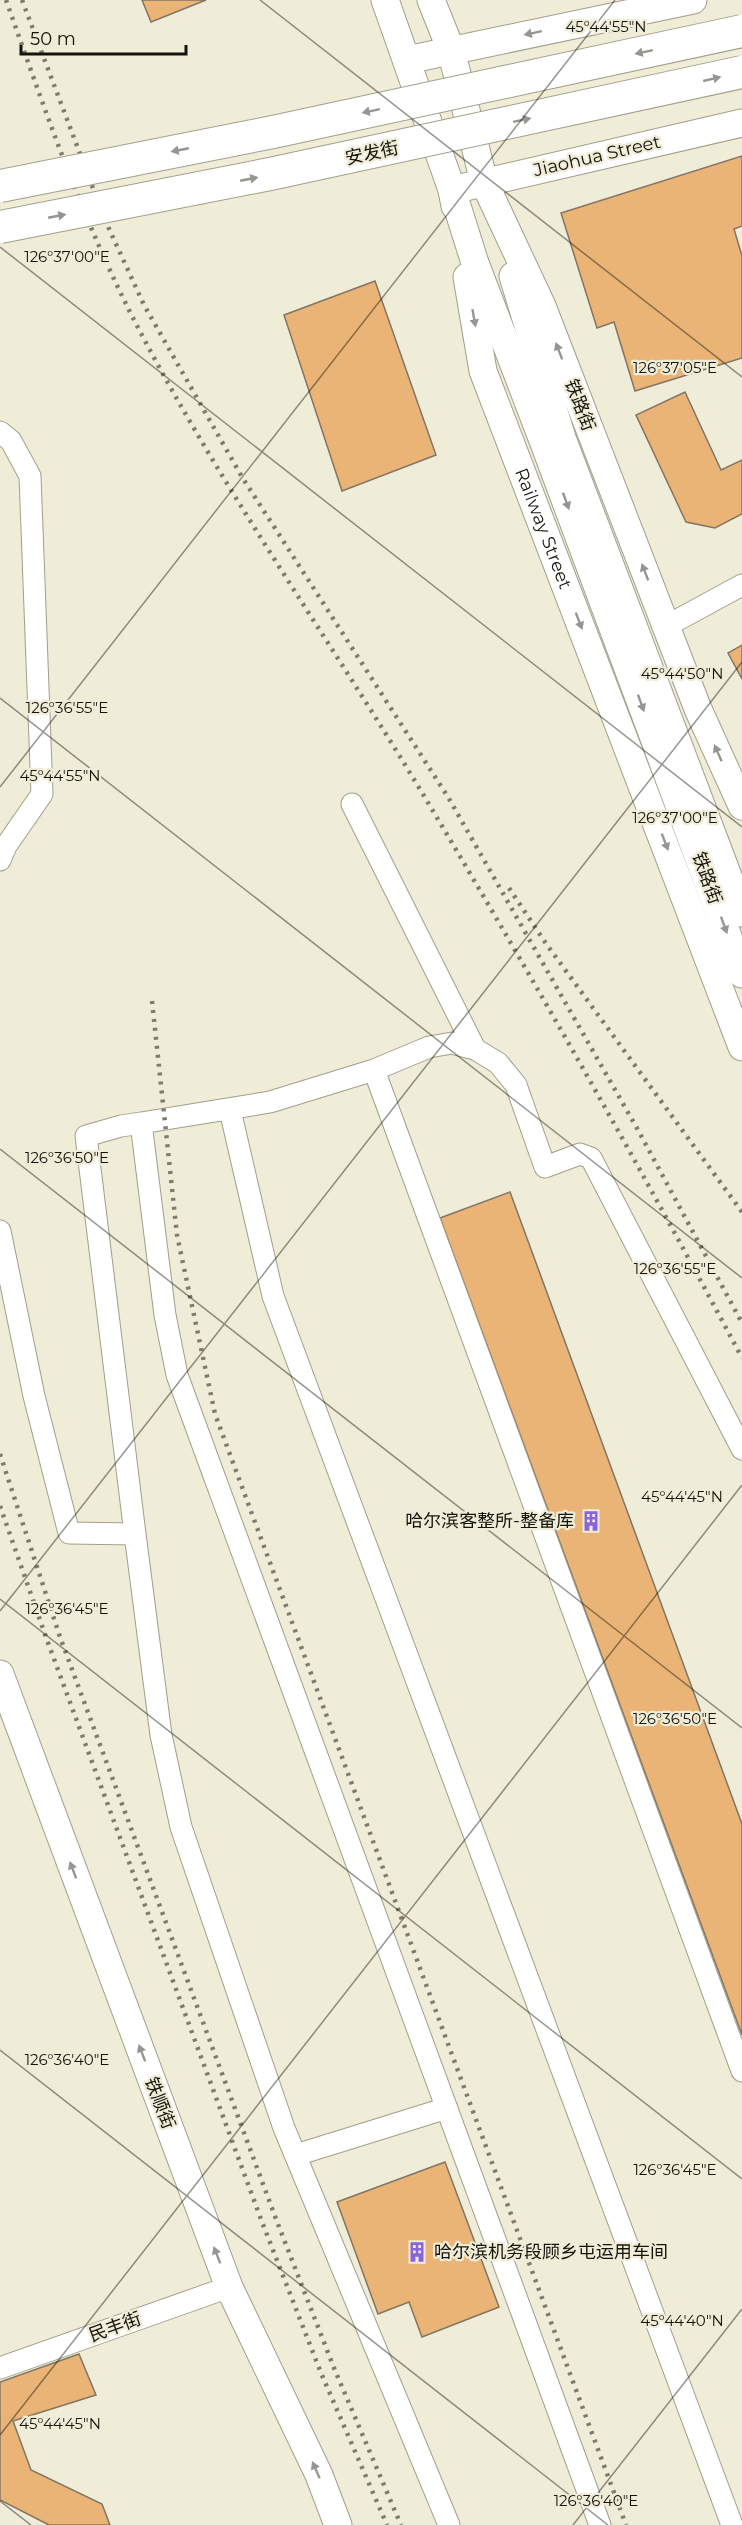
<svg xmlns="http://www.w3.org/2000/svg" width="742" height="2525" font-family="Montserrat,'Noto Sans SC',sans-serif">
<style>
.building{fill:#e9b475;stroke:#837464;stroke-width:1.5}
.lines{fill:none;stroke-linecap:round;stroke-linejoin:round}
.minor-casing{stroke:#a19f8a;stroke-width:23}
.major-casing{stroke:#a19f8a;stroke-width:29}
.minor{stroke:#fff;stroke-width:21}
.major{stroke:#fff;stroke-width:27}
.rail{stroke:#7d7c6e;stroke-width:4.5;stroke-dasharray:3 6;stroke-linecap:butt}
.highway-bridge-casing{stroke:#a19f8a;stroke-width:34;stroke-linecap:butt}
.highway-bridge{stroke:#fff;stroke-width:32}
.oneway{fill:#959592}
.ticks{fill:none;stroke:#14130c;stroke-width:1.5;stroke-opacity:0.45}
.labels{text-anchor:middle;stroke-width:4.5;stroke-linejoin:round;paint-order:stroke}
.street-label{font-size:18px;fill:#14130c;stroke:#efedd7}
.poi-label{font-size:18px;fill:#14130c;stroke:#efedd7;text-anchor:end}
.ticks-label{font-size:15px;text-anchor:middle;fill:#14130c;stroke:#efedd7;stroke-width:4.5;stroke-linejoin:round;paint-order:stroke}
</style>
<rect width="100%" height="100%" fill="#efedd7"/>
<path class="building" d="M142 0H206L151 22Z
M742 156V226L734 229 742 256V358L635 391 614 322 597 328 561 213Z
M375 281 436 455 342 491 284 315Z
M685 392 721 470 742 460V514L715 528 686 522 636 415Z
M742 645V679L728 653Z
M510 1192 742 1824V2035L440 1218Z
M445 2162 499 2307 422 2337 409 2302 378 2314 337 2202Z
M79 2354 96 2395 13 2421 31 2470 102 2504 110 2525H49L0 2500V2382Z"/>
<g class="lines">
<g class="minor-casing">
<path id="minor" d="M0 432 11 441 30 476 42 794 6 846 0 860
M672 623 742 585
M352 804 475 1049
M374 1070 742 2071
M230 1110 273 1296 732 2525
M0 1231 34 1396 69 1533 135 1534 161 1735 181 1827 284 2128 449 2525
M135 1534 86 1136 121 1126 141 1123
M296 2155 447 2108
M0 2368 229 2287
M600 2525 177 1375 165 1315 141 1123 270 1102 374 1070 429 1047 452 1043 475 1049 498 1063 516 1085 545 1167 580 1154 591 1158 742 1449"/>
</g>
<g class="major-casing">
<g id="major">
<path d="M385 0 452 190 455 206"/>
<path d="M431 0 451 50 484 182 542 306 698 709 742 806"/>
<path d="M407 60 693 0"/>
<path d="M742 123 452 190 475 263 545 446 742 974"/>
<path d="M513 276 562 438 742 913"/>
<path id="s1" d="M467 277 483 371 742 1047"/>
<path d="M0 1674 229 2287 319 2475 338 2525"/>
</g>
</g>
<use href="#minor" class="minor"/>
<use href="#major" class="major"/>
<path class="rail" d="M6 0C44 107 81 216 133 318 222 491 337 649 436 816 542 994 645 1175 742 1358
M22 0 105 220 144 305 242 477 448 797 638 1130 742 1323
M509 888 547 945 742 1212
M152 1001 177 1235 215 1414 626 2525
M0 1454 60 1637 276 2219 334 2368 401 2525
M0 1506 47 1640 262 2222 321 2373 387 2525"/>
<g class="highway-bridge-casing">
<path id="highway-bridge" d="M0 186 273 132 742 31
M0 227 270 174 742 72"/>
</g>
<use href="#highway-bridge" class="highway-bridge"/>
</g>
<defs><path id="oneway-solid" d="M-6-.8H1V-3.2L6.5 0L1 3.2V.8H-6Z" transform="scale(1.5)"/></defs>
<g class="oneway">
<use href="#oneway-solid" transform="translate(533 33) rotate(168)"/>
<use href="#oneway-solid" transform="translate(644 52) rotate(168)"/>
<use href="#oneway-solid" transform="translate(712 79) rotate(-13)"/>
<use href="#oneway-solid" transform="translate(371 111) rotate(168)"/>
<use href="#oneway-solid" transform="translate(522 120) rotate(-12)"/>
<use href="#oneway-solid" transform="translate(180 150) rotate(169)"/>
<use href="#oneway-solid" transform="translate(249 179) rotate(-11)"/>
<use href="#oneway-solid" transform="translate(57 216) rotate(-11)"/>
<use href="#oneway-solid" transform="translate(474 318) rotate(80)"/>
<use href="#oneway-solid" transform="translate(559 351) rotate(-111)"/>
<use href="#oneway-solid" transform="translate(566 501) rotate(70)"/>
<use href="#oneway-solid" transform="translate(645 572) rotate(-111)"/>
<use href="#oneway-solid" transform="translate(579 621) rotate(69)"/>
<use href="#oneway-solid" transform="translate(641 703) rotate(70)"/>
<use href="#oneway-solid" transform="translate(718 753) rotate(-114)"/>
<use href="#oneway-solid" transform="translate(665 842) rotate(69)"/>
<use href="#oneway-solid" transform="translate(724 925) rotate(70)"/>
<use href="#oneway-solid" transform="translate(73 1870) rotate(-111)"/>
<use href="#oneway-solid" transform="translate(142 2053) rotate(-111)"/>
<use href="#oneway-solid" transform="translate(217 2255) rotate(-111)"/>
<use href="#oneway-solid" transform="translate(316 2470) rotate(-114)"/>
</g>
<path class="ticks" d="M260 0 742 377M0 247 742 827M0 698 742 1278M0 787 615 0M0 1149 742 1728M0 1599 742 2179M0 1611 742 662M0 2050 608 2525M0 2435 742 1485M0 2501 31 2525M573 2525 742 2309"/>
<defs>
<g id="building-bare" transform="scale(1.62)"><path d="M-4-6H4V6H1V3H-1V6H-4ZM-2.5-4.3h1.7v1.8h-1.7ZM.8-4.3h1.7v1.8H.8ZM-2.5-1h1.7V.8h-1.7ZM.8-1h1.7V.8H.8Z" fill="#8b63dd" stroke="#efedd7" stroke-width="2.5" paint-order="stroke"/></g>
</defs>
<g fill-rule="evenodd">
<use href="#building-bare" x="591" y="1521"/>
<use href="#building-bare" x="417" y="2252"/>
</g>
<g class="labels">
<g class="street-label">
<text transform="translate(372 153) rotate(-12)" y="6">安发街</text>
<text transform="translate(597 156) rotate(-13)" y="6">Jiaohua Street</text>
<text transform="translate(580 405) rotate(69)" y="6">铁路街</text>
<text dy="6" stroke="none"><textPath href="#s1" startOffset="264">Railway Street</textPath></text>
<text transform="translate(707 878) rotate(70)" y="6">铁路街</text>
<text transform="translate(160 2103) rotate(69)" y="6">铁顺街</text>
<text transform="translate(115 2327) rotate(-20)" y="6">民丰街</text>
</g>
<g class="poi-label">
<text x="574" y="1527">哈尔滨客整所-整备库</text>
<text x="434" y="2258" text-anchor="start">哈尔滨机务段顾乡屯运用车间</text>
</g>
</g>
<g class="ticks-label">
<text x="606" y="32">45°44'55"N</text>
<text x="67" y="262">126°37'00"E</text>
<text x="675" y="373">126°37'05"E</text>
<text x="682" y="679">45°44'50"N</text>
<text x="67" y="713">126°36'55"E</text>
<text x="60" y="781">45°44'55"N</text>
<text x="675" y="823">126°37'00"E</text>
<text x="67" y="1163">126°36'50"E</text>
<text x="675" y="1274">126°36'55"E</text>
<text x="682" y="1502">45°44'45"N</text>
<text x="67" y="1614">126°36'45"E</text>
<text x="675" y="1724">126°36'50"E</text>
<text x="67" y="2065">126°36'40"E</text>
<text x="675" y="2175">126°36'45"E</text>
<text x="682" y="2326">45°44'40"N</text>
<text x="60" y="2429">45°44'45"N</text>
<text x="596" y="2506">126°36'40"E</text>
</g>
<path d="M21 45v9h165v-9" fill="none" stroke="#14130c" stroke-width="3"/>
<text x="30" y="45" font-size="18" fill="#14130c" stroke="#efedd7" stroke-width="4.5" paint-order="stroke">50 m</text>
</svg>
